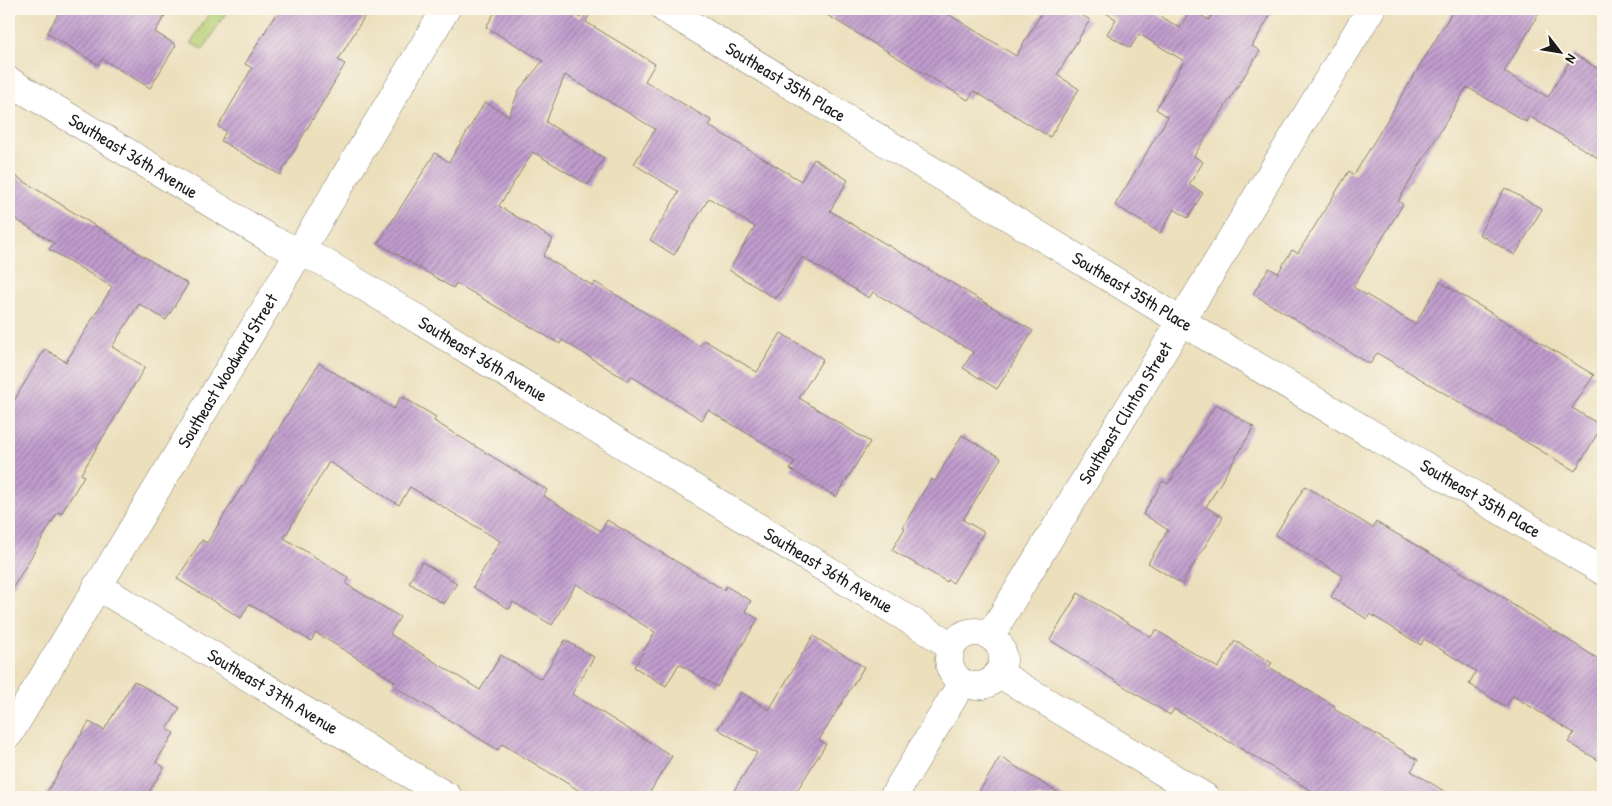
<svg xmlns="http://www.w3.org/2000/svg" width="1612" height="806" font-family="'Patrick Hand',sans-serif">
<style>
.green{fill:#b6cf74;stroke:#697648}
.building{fill:url(#building-hatch)}
.lines{fill:none;stroke-linecap:round;stroke-linejoin:round}
.minor-casing{stroke:#847e6c;stroke-width:29}
.minor{stroke:#fff;stroke-width:28}
.labels{text-anchor:middle;stroke-width:4;stroke-linejoin:round;paint-order:stroke}
.street-label{font-size:18px;fill:#1c1c1c;stroke:#fbf7ec}
</style>
<defs>
<pattern id="building-hatch" width="6" height="6" patternUnits="userSpaceOnUse" patternTransform="scale(1.25)"><rect width="6" height="6" fill="#c09ccd"/><path d="M-1 1l2-2M0 6l6-6M5 7l2-2" fill="none" stroke="#9b7ea6"/></pattern>
</defs>
<rect width="100%" height="100%" fill="#fbf7ec"/>
<filter id="ink" filterUnits="userSpaceOnUse"><feTurbulence type="fractalNoise" baseFrequency=".02" numOctaves="2"/><feDisplacementMap in="SourceGraphic" scale="10" xChannelSelector="R" yChannelSelector="G"/><feConvolveMatrix kernelMatrix="1 2 1 2 8 2 1 2 1" color-interpolation-filters="sRGB"/></filter>
<filter id="wash" filterUnits="userSpaceOnUse"><feTurbulence type="fractalNoise" baseFrequency=".0096" numOctaves="4" result="noise"/><feDisplacementMap in="SourceGraphic" scale="20" xChannelSelector="R" yChannelSelector="G"/><feGaussianBlur stdDeviation="1.12" result="paint"/><feColorMatrix in="noise" values="0 0 0 0 0 0 0 0 0 0 0 0 0 0 0 0 0 1.4 0 .05"/><feComposite in="paint" operator="in"/></filter>
<g filter="url(#wash)">
<rect width="100%" height="100%" fill="#ebdfbc"/>
<path class="green" d="M212 9H228L203 50 191 43Z"/>
<g id="blocks">
<path class="building" d="M61 9H169L155 32 176 45 150 88 102 59 99 65 47 33Z
M279 9H369L338 60 345 64 280 175 221 141 226 131 218 127 252 68 245 64Z
M497 9H565L580 18 585 13 589 15 586 22 655 64 645 81 712 121 709 126 801 181 814 159 848 180 830 211 1033 331 997 389 963 368 973 352 873 292 869 298 802 257 776 299 729 270 755 227 709 198 674 255 650 240 679 192 634 164 655 129 565 75 546 122 604 158 588 185 533 152 499 206 553 239 543 256 593 286 595 282 700 346 704 340 757 372 781 333 823 359 799 398 870 442 836 497 790 469 795 462 708 410 702 420 631 376 628 381 562 340 560 344 456 283 453 288 378 243 435 153 449 162 485 102 509 116 519 90 543 61 486 27Z
M817 9H940L1016 56 1044 9H1072L1090 20 1057 75 1079 89 1050 137 974 91 968 100Z
M1099 9H1155L1153 12 1180 28 1191 9 1209 20 1215 9H1274L1252 46 1260 51 1194 156 1203 162 1189 185 1203 193 1188 218 1174 209 1160 233 1115 205 1168 117 1156 109 1184 61 1139 34 1130 48 1107 34 1116 19Z
M1454 9H1542L1504 72 1548 97 1574 54 1603 72V161L1529 116 1526 122 1467 87 1398 201 1403 204 1353 287 1415 324 1440 282 1594 375 1572 408 1602 426 1575 471 1377 353 1370 364 1253 294 1269 268 1278 273 1292 250 1298 253 1349 171 1354 175Z
M9 172 188 284 166 320 139 304 112 347 145 367 81 474 84 476 61 514 58 512 9 594V409L45 349 66 362 112 287 49 249 54 243 9 215Z
M1505 188 1542 209 1515 255 1479 234Z
M319 363 394 409 401 396 436 417 434 421 547 490 544 496 601 531 607 520 724 590 726 586 751 601 745 611 758 619 717 687 679 664 666 686 634 667 655 632 576 584 552 625 513 602 509 609 473 587 500 541 410 487 399 505 329 462 284 538 349 578 346 584 400 617 390 634 480 690 501 655 541 679 565 640 594 657 572 694 672 756 647 797H590L502 744 498 750 392 685 395 681 316 633 311 641 249 604 241 618 177 579 202 540 207 543 242 486 243 487Z
M1216 404 1254 427 1206 507 1223 517 1182 584 1148 563 1168 530 1143 514 1163 481 1168 484Z
M962 435 1001 458 963 520 984 532 953 583 948 580 947 582 892 550 905 528 903 527 931 479 935 481Z
M1305 486 1373 528 1376 522 1428 552 1511 602 1510 603 1603 662V763L1568 742 1574 733 1513 696 1506 707 1469 684 1476 671 1424 639 1421 645 1370 614 1367 619 1331 597 1343 576 1275 535Z
M422 562 457 583 444 604 409 583Z
M1078 593 1151 637 1156 630 1218 668 1235 641 1272 663 1269 667 1335 706 1334 709 1418 760 1411 771 1454 797H1322L1174 709 1170 715 1050 640Z
M813 636 864 667 819 740 826 744 793 797H730L757 753 718 729 741 692 769 710Z
M134 681 180 708 167 729 174 733 156 762 164 767 146 797H44L89 722 104 730Z
M1000 757 1065 797H976Z"/>
</g>
</g>
<g filter="url(#ink)">
<use href="#blocks" fill-opacity="0" stroke="#847e6c" stroke-width="1"/>
<g class="lines">
<g class="minor-casing">
<g id="minor">
<path id="s1" d="M665 9 1214 341 1603 571"/>
<path id="s2" d="M9 81 272 240 324 262 952 646"/>
<path id="s3" d="M97 586 448 797"/>
<circle cx="976" cy="659" r="27"/>
<path id="s4" d="M990 636 1371 9"/>
<path d="M998 673 1205 797"/>
<path id="s5" d="M9 734 446 9"/>
<path d="M893 797 962 683"/>
</g>
</g>
<use href="#minor" class="minor"/>
</g>
</g>
<g class="labels">
<g class="street-label">
<text dy="6" stroke="none"><textPath href="#s1" startOffset="141">Southeast 35th Place</textPath></text>
<text dy="6" stroke="none"><textPath href="#s2" startOffset="145">Southeast 36th Avenue</textPath></text>
<text dy="6" stroke="none"><textPath href="#s1" startOffset="546">Southeast 35th Place</textPath></text>
<text dy="6" stroke="none"><textPath href="#s2" startOffset="550">Southeast 36th Avenue</textPath></text>
<text dy="6" stroke="none"><textPath href="#s5" startOffset="424">Southeast Woodward Street</textPath></text>
<text dy="6" stroke="none"><textPath href="#s4" startOffset="261">Southeast Clinton Street</textPath></text>
<text dy="6" stroke="none"><textPath href="#s1" startOffset="951">Southeast 35th Place</textPath></text>
<text dy="6" stroke="none"><textPath href="#s2" startOffset="955">Southeast 36th Avenue</textPath></text>
<text dy="6" stroke="none"><textPath href="#s3" startOffset="205">Southeast 37th Avenue</textPath></text>
</g>
</g>
<rect width="1612" height="806" fill="none" stroke="#fbf7ec" stroke-width="30"/>
<g transform="translate(1560 52) rotate(121)" stroke="#fbf7ec" stroke-width="4" paint-order="stroke">
<path d="M0-4L9 19L0 12L-9 19Z" fill="#1c1c1c"/>
<text y="-8" font-size="14" font-weight="bold" text-anchor="middle" fill="#1c1c1c">N</text>
</g>
</svg>
